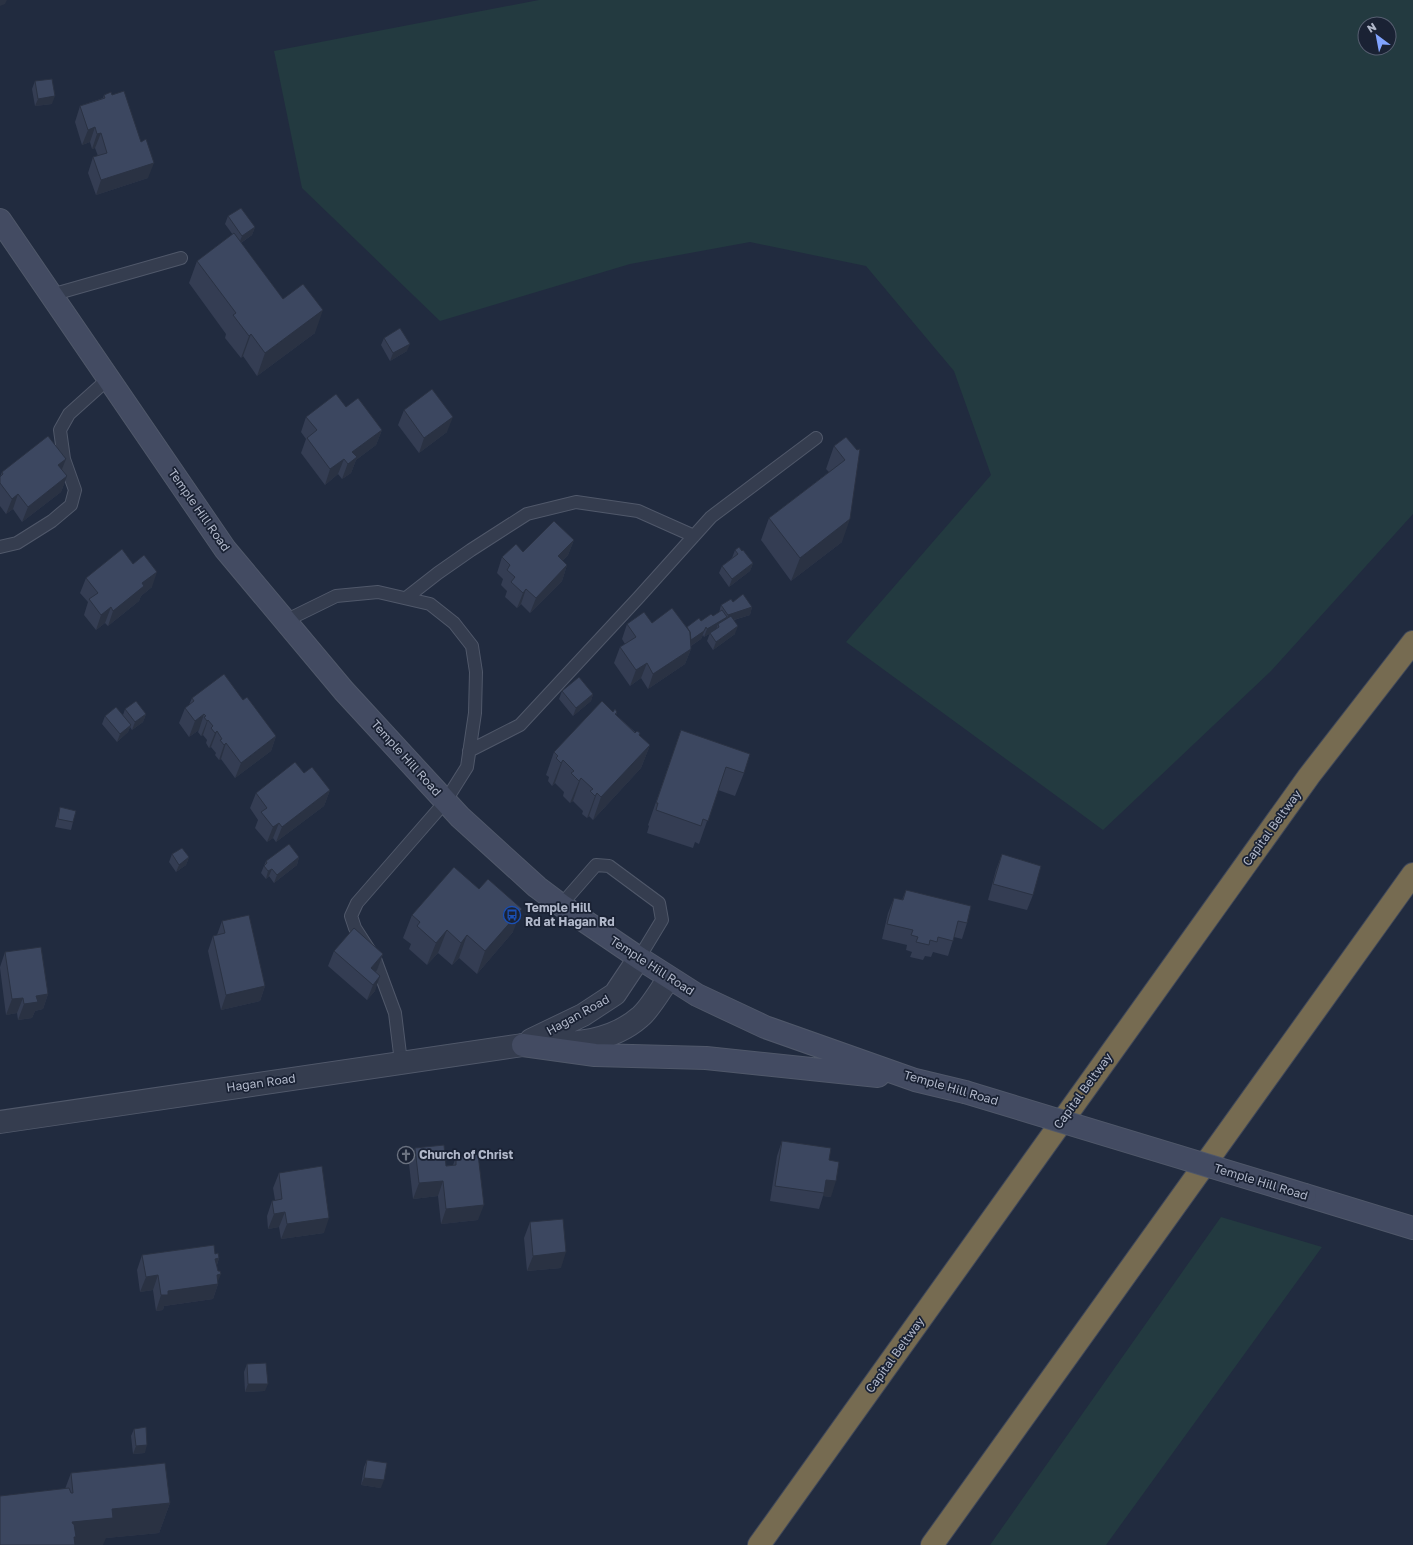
<svg xmlns="http://www.w3.org/2000/svg" width="1413" height="1545" font-family="'Golos Text',sans-serif">
<style>
.green{fill:#233a40;fill-rule:evenodd}
.lines{fill:none;stroke-linecap:round;stroke-linejoin:round}
.service-casing{stroke:#50586a;stroke-width:14}
.tertiary-casing{stroke:#50586a;stroke-width:24}
.secondary-casing{stroke:#50586a;stroke-width:24}
.motorway-casing{stroke:#40485a;stroke-width:24}
.service{stroke:#353d4f;stroke-width:12}
.tertiary{stroke:#353d4f;stroke-width:22}
.secondary{stroke:#434b62;stroke-width:22}
.motorway{stroke:#766b51;stroke-width:22}
.secondary-bridge-casing{stroke:#50586a;stroke-width:24;stroke-linecap:butt}
.secondary-bridge{stroke:#434b62;stroke-width:22}
.wall{fill:#343d53}
.shaded-wall{fill:#2a3243}
.building{fill:#3c4760;stroke:#2a3243}
.labels{text-anchor:middle;stroke-width:3.5;stroke-linejoin:round;paint-order:stroke}
.street-label{font-size:12px;fill:#b1b8ca;stroke:#1a2234}
.poi-label{font-size:12px;font-weight:bold;fill:#b1b8ca;stroke:#1a2234;text-anchor:start}
</style>
<rect width="100%" height="100%" fill="#212b3f"/>
<path class="green" d="M539 0H1413V514L1271 671 1103 830 846 642 991 475 954 371 866 266 750 242 630 264 440 321 302 188 274 51ZM1365 24H1389V48H1365Z
M1221 1217 1322 1247 1106 1545H990Z"/>
<g class="lines">
<g class="service-casing">
<path id="service" d="M51 295 181 258
M0 547 17 543 52 521 71 505 75 490 64 459 60 430 69 414 108 379
M406 598 438 573 471 550 527 514 576 502 638 511 694 536
M285 621 336 596 378 592 430 604 454 623 472 646 476 672 475 713 467 767 445 802 357 903 351 916 355 928 375 959 395 1013 401 1062
M469 751 520 725 639 597 711 517 816 438
M561 905 596 865 609 866 659 903 662 920 639 958"/>
</g>
<g class="tertiary-casing">
<path id="tertiary" d="M531 1040 583 1015 615 994 639 958
M0 1122 523 1045C564 1043 607 1046 640 1017 650 1009 661 989 669 978"/>
</g>
<g class="secondary-casing">
<path id="secondary" d="M0 220 225 549 344 691 460 817 537 887 561 905 639 958 697 995 765 1027 915 1080 965 1092
M523 1045 595 1055 706 1058 878 1076
M1305 1195 1413 1228"/>
</g>
<g class="motorway-casing">
<path id="motorway" d="M759 1545 1309 776 1413 642
M932 1545 1413 874"/>
</g>
<use href="#service" class="service"/>
<use href="#tertiary" class="tertiary"/>
<use href="#secondary" class="secondary"/>
<use href="#motorway" class="motorway"/>
<g class="secondary-bridge-casing">
<path id="secondary-bridge" d="M965 1092 1305 1195"/>
</g>
<use href="#secondary-bridge" class="secondary-bridge"/>
</g>
<path class="wall" d="M35 81 52 104 35 106 32 89Z
M104 95 148 178 96 195 88 173 93 157 98 156 95 148 92 149 90 142 82 145 75 122 80 106 103 98Z
M228 216 255 227 252 235 241 243 283 299 315 333 257 376 243 356 241 358 225 338 226 334 189 283 197 261 233 235 225 224Z
M384 338 407 351 390 361 381 345Z
M346 407 382 430 376 445 356 460 351 473 342 479 338 474 325 485 301 453 306 439 301 432 306 417Z
M404 410 447 432 419 453 398 425Z
M846 437 842 542 791 581 761 540 769 518 829 472 826 469 834 446Z
M62 470 67 476 61 492 22 522 13 509 6 514 0 506V477L2 472Z
M574 540 568 555 562 561 567 565 562 581 530 613 521 604 517 608 505 597 507 591 501 585 503 579 497 573 502 557Z
M735 550 753 563 750 571 729 587 719 573 722 566 732 558Z
M86 578 152 587 141 596 139 601 108 626 105 623 96 630 84 615 88 602 80 593Z
M733 602 752 607 750 615 734 620 735 634 713 650 707 641 710 633 714 631 704 637 703 635 701 639 691 646V649L685 664 648 689 641 678 630 686 614 663 620 647 625 644 622 639 627 624 652 623 687 627 713 616 719 613 721 605Z
M562 691 593 694 591 701 573 716 559 699Z
M192 698 243 700 276 736 271 751 235 778 221 759 219 760 215 755 216 753 211 747 209 748 206 743 207 740 203 735 201 736 198 732 199 730 189 737 179 723 185 708 189 705Z
M125 709 146 714 143 722 132 730 130 727 128 732 117 742 102 724 105 716 123 715Z
M613 712H617L616 715 650 745 641 768 593 820 589 816 587 818 582 814 583 811 573 801 570 803 563 796 564 792 555 783 552 786 548 781 549 777 546 775 554 752Z
M681 730 744 773 735 796 718 790 699 844 695 842 693 848 647 833 649 826 648 825Z
M304 773 330 790 324 806 276 842 273 838 267 842 255 828 258 820 250 808 256 793Z
M60 807 73 822 71 830 55 827Z
M172 854 189 857 186 865 176 872 169 862Z
M1002 854 1033 895 1027 910 988 900 996 870Z
M299 857 297 865 274 883 269 876 266 879 261 873 266 861Z
M906 890 967 923 962 939 954 937 948 956 933 952 931 957 925 956 923 960 910 957 912 952 906 950 907 945 882 939 888 913 894 898 902 900Z
M412 915 513 932 477 974 459 958 452 965 438 953 427 965 409 949 411 944 403 938Z
M222 921 265 986 260 1001 221 1010 208 951 213 936 217 935Z
M334 951 383 954 377 970 376 972 375 991 367 1000 328 966Z
M5 952 48 994 43 1009 35 1011 32 1018 18 1020 17 1013 6 1015 0 968V967Z
M782 1141 829 1160 831 1197 823 1196 819 1209 770 1201 777 1156Z
M415 1148 446 1166 453 1165 456 1157 478 1220 441 1224 438 1196 413 1199 409 1164Z
M279 1173 324 1233 281 1239 279 1227 268 1229 267 1216 272 1201 275 1200 273 1188Z
M530 1222 561 1268 527 1271 524 1238Z
M215 1254 219 1258 217 1265 218 1284 213 1299 164 1306 163 1310 156 1311 153 1290 140 1292 137 1270 142 1255Z
M247 1364 265 1391 245 1392 244 1372Z
M134 1429 145 1453 133 1454 131 1436Z
M367 1460 381 1488 361 1485 364 1467Z
M71 1473 170 1503 159 1533 106 1538 65 1489Z"/>
<path class="shaded-wall" d="M0 0H7L5 4 0 6Z
M55 96 52 104 35 106 38 99Z
M95 127 90 142 82 145 88 130Z
M101 133 95 148 92 149 97 134Z
M154 163 148 178 96 195 101 180Z
M255 227 252 235 239 244 242 236Z
M323 310 315 333 257 376 265 353Z
M251 334 243 356 241 358 249 336Z
M410 344 407 351 390 361 393 353Z
M453 417 447 432 419 453 424 438Z
M382 430 376 445 356 460 351 473 342 479 352 452Z
M66 459 60 474 58 465Z
M344 459 338 474 325 485 330 469Z
M67 476 61 492 22 522 28 507Z
M18 494 13 509 6 514 12 499Z
M850 519 842 542 791 581 800 558Z
M574 540 568 555 552 571 558 556Z
M753 563 750 571 729 587 732 579Z
M567 565 562 581 530 613 536 598Z
M157 572 152 587 141 596 139 601 108 626 113 611 142 583Z
M526 589 521 604 517 608 523 593Z
M111 607 105 623 96 630 101 615Z
M752 607 750 615 726 622 728 615Z
M727 617 725 624 719 627 718 624 716 630 704 637 707 629Z
M738 626 735 634 713 650 716 642Z
M706 627 701 639 686 649 689 641Z
M691 649 685 664 648 689 653 674Z
M647 663 641 678 630 686 636 670Z
M593 694 591 701 573 716 576 708Z
M146 714 143 722 132 730 135 722Z
M204 714 199 730 189 737 195 721Z
M208 720 203 735 201 736 207 721Z
M131 725 128 732 117 742 120 734Z
M217 731 211 747 209 748 215 733Z
M276 736 271 751 235 778 241 763Z
M226 743 221 759 219 760 224 745Z
M650 745 641 768 593 820 601 797Z
M563 760 555 783 552 786 561 763Z
M581 778 573 801 570 803 579 781Z
M330 790 324 806 276 842 282 827Z
M597 793 589 816 587 818 595 796Z
M279 823 273 838 267 842 273 827Z
M189 857 186 865 176 872 179 865Z
M299 857 297 865 274 883 277 875Z
M272 869 269 876 266 879 268 871Z
M522 909 513 932 477 974 485 951Z
M447 930 438 953 427 965 436 943Z
M467 935 459 958 452 965 461 943Z
M383 954 377 970 368 981 371 968Z
M380 976 375 991 367 1000 373 985Z
M265 986 260 1001 221 1010 226 995Z
M48 994 43 1009 35 1011 32 1018 18 1020 24 1004 36 996Z
M23 998 17 1013 6 1015 12 999Z
M826 1180 836 1181 831 1197 823 1196Z
M443 1181 438 1196 413 1199 419 1183Z
M484 1205 478 1220 441 1224 446 1209Z
M285 1212 279 1227 268 1229 274 1214Z
M329 1218 324 1233 281 1239 287 1224Z
M566 1252 561 1268 527 1271 533 1256Z
M219 1258 214 1273 215 1259Z
M221 1274 217 1284H218L213 1299 164 1306 163 1310 156 1311 161 1295 168 1291Z
M158 1275 153 1290 140 1292 146 1277Z
M248 1384H268L265 1391 245 1392Z
M147 1445 145 1453 133 1454 136 1446Z
M364 1478 384 1480 381 1488 361 1485Z
M170 1503 159 1533 106 1538 103 1545H64L72 1522 112 1509Z"/>
<path class="building" d="M52 79 55 96 38 99 35 81Z
M124 91 141 142 146 139 154 163 101 180 93 157 107 153 101 133 97 134 95 127 88 130 80 106 105 98 104 95 111 92 112 95Z
M241 208 255 227 242 236 228 216Z
M234 233 283 299 303 284 323 310 265 353 251 334 249 336 233 315 236 313 197 261Z
M400 328 410 344 393 353 384 338Z
M432 389 453 417 424 438 404 410Z
M336 394 346 407 358 398 382 430 352 452 357 457 348 464 344 459 330 469 307 438 317 430 306 417Z
M48 436 66 459 58 465 67 476 28 507 18 494 12 499 0 483V477L3 474 2 472Z
M846 437 857 450 860 449 850 519 800 558 769 518 845 460 834 446Z
M554 521 574 540 558 556 567 565 536 598 526 589 523 593 511 582 515 577 507 570 510 565 502 557 516 544 523 552Z
M739 547 742 551 743 550 753 563 732 579 722 566 738 554 735 550Z
M122 549 133 564 144 555 157 572 142 583 144 586 113 611 111 607 101 615 89 599 98 593 86 578Z
M743 594 752 607 728 615 721 605 731 599 733 602Z
M672 608 690 632 691 649 653 674 647 663 636 670 620 647 636 637 627 624 644 612 652 623Z
M722 610 727 617 707 629 706 627 704 631 691 640 690 632 687 627 699 618 701 621 711 614 713 616Z
M731 616 738 626 716 642 710 633 719 627 718 624Z
M224 674 243 700 247 697 276 736 241 763 226 743 224 745 220 740 222 739 217 731 215 733 211 728 213 726 208 720 207 721 204 717 206 716 204 714 195 721 185 708 194 701 192 698Z
M579 677 593 694 576 708 562 691Z
M136 701 146 714 135 722 125 709Z
M602 701 613 712 615 709 617 712 615 714 635 733 637 731 640 733 639 735 650 745 601 797 597 793 595 796 590 791 593 789 581 778 579 781 571 773 574 771 563 760 561 763 556 758 558 756 554 752Z
M116 707 131 725 120 734 105 716Z
M681 730 750 754 744 773 726 767 708 821 703 819 701 826 656 810 658 803H656Z
M295 762 304 773 312 767 330 790 282 827 279 823 273 827 261 812 267 808 256 793Z
M60 807 76 811 73 822 58 819Z
M289 844 299 857 277 875 272 869 268 871 264 866 267 863 266 861Z
M182 848 189 857 179 865 172 854Z
M1002 854 1041 866 1033 895 993 884Z
M454 867 479 889 488 879 522 909 485 951 467 935 461 943 447 930 436 943 417 926 420 922 412 915Z
M906 890 971 906 967 923 958 921 953 941 938 937 937 942 930 940 929 945 916 942 918 937 911 935 913 930 887 924 894 898 903 900Z
M249 915 265 986 226 995 213 936 225 933 222 921Z
M354 928 383 954 371 968 380 976 373 985 334 951Z
M41 947 48 994 36 996 38 1002 24 1004 23 998 12 999 5 952Z
M782 1141 831 1148 829 1160 839 1162 836 1181 826 1180 824 1193 775 1186Z
M444 1145 446 1166 456 1165V1157L478 1154 484 1205 446 1209 443 1181 419 1183 415 1148Z
M322 1166 329 1218 287 1224 285 1212 274 1214 272 1201 282 1199 279 1173Z
M563 1219 566 1252 533 1256 530 1222Z
M214 1245 215 1254 218 1253 219 1258 215 1259 218 1271H220L221 1274 217 1275 218 1284 168 1291V1295H161L158 1275 146 1277 142 1255Z
M266 1363 268 1384H248L247 1364Z
M146 1427 147 1445 136 1446 134 1429Z
M367 1460 387 1463 384 1480 364 1478Z
M165 1463 170 1503 112 1509 113 1518 72 1522 73 1524H74L76 1537H74L75 1545H0V1496L69 1488 71 1493H73L71 1473Z"/>
<defs>
<g id="bus-ring" transform="scale(0.9)"><circle r="9.5" fill="#1a2234" stroke="#1a4fb4" stroke-width="1.5"/><path d="M-5-6H5V4H4V6H2V4H-2V6H-4V4H-5ZM-3.5-4V0h7V-4ZM-3.5 1.2v1.5H-2V1.2ZM2 1.2v1.5H3.5V1.2Z" fill="#1a4fb4"/></g>
<g id="church-ring" transform="scale(0.9)"><circle r="9.5" fill="#1a2234" stroke="#6b7280" stroke-width="1.5"/><path d="M-1.2-6h2.4v3.5h3.3v2.4h-3.3V6h-2.4V-.1h-3.3v-2.4h3.3Z" fill="#6b7280"/></g>
</defs>
<g fill-rule="evenodd">
<use href="#bus-ring" x="512" y="915"/>
<use href="#church-ring" x="406" y="1155"/>
</g>
<g class="labels">
<g class="street-label">
<text transform="translate(199 510) rotate(55)" y="4">Temple Hill Road</text>
<text transform="translate(406 758) rotate(48)" y="4">Temple Hill Road</text>
<text transform="translate(1272 828) rotate(-54)" y="4">Capital Beltway</text>
<text transform="translate(652 966) rotate(33)" y="4">Temple Hill Road</text>
<text transform="translate(578 1015) rotate(-29)" y="4">Hagan Road</text>
<text transform="translate(261 1083) rotate(-8)" y="4">Hagan Road</text>
<text transform="translate(951 1088) rotate(16)" y="4">Temple Hill Road</text>
<text transform="translate(1083 1091) rotate(-54)" y="4">Capital Beltway</text>
<text transform="translate(1261 1182) rotate(17)" y="4">Temple Hill Road</text>
<text transform="translate(895 1355) rotate(-54)" y="4">Capital Beltway</text>
</g>
<g class="poi-label">
<text x="525" y="912">Temple Hill<tspan x="525" dy="14">Rd at Hagan Rd</tspan></text>
<text x="419" y="1159">Church of Christ</text>
</g>
</g>
<g transform="translate(1377 36) rotate(328)"><circle r="19" fill="#1a2234" stroke="#565e70"/>
<path d="M0-3L7 15L0 10L-7 15Z" fill="#81a4ff"/>
<text y="-6" font-size="11" font-weight="bold" text-anchor="middle" fill="#b1b8ca">N</text>
</g>
</svg>
